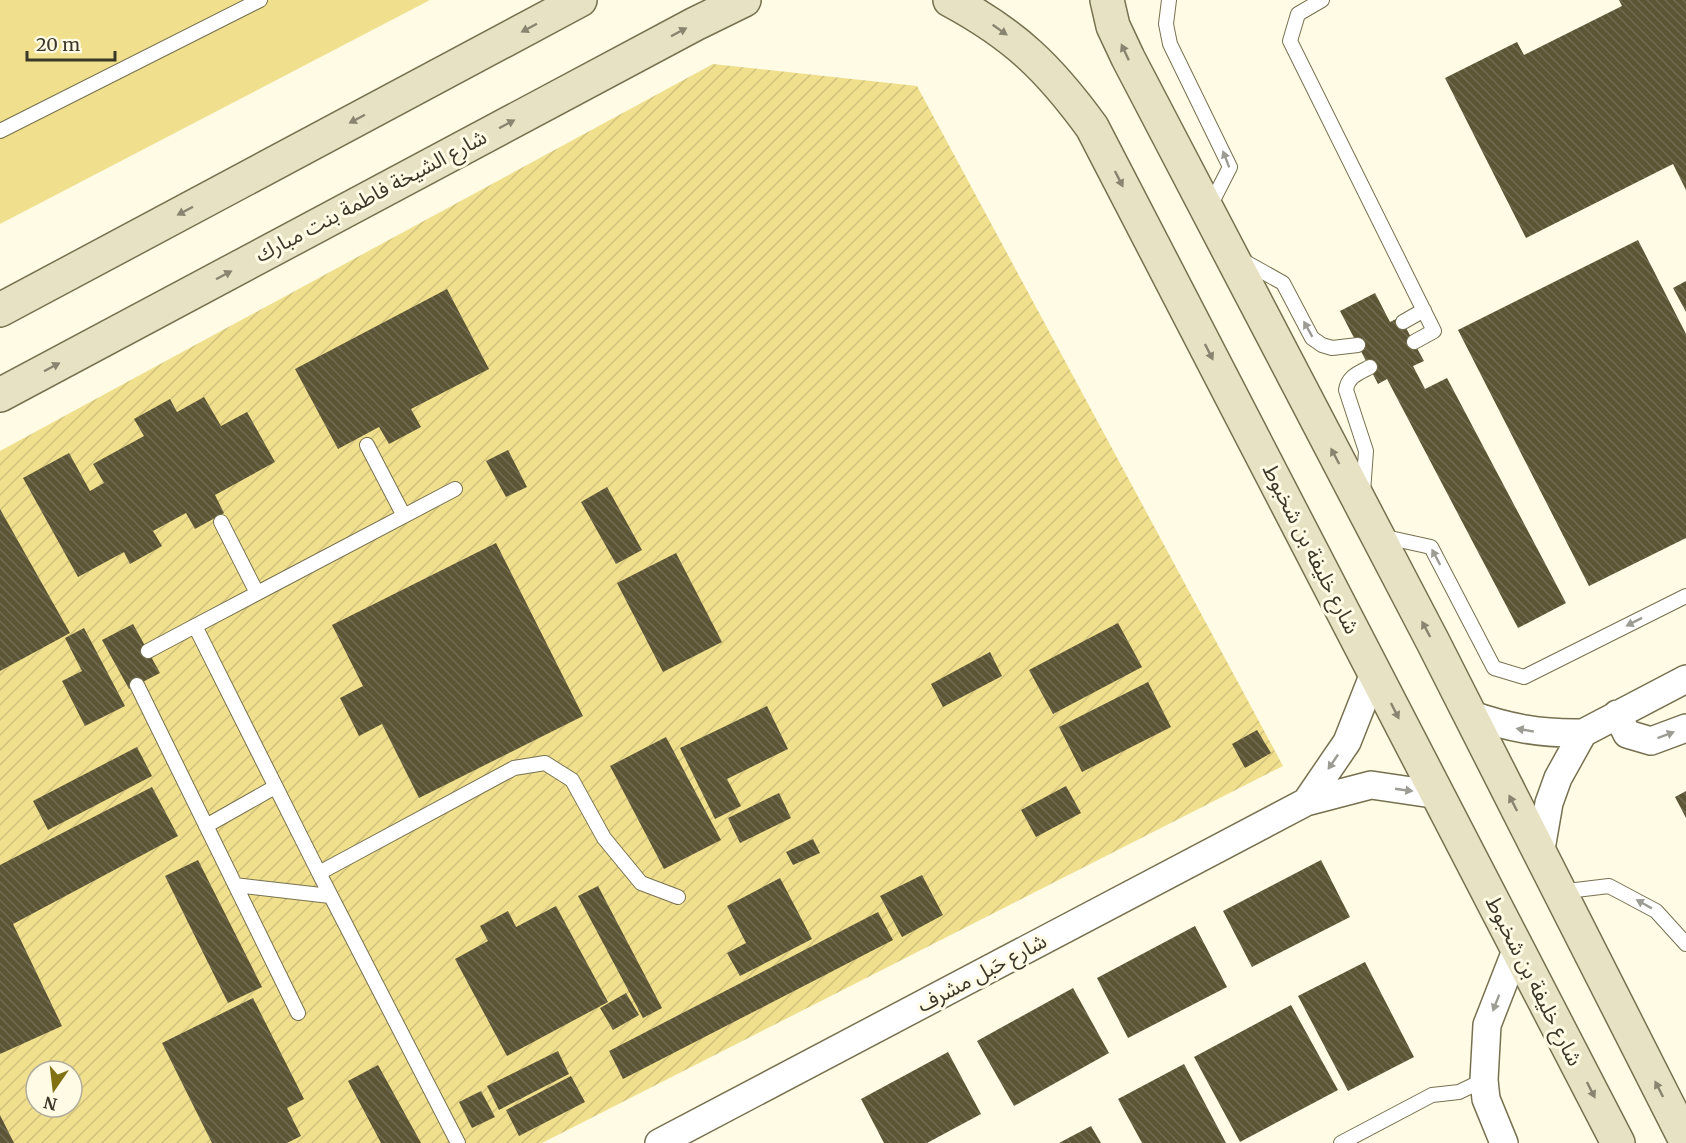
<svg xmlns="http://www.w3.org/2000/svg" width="1686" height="1143" font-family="Merriweather,'Noto Sans Arabic',serif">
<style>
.grass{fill:#f0e08e}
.garden{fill:url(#garden-furrows);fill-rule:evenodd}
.building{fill:url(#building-back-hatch)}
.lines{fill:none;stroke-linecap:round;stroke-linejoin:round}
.lane-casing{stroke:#777150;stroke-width:16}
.street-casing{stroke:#777150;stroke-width:30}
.secondary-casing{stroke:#777150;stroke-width:36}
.lane{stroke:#fff;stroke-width:14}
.street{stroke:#fff;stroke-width:27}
.secondary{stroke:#e7e2c3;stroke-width:33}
.oneway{fill:#88846f}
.oneway2{fill:#9d9c94}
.labels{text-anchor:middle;stroke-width:6;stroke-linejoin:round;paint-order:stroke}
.street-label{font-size:21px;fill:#3b382a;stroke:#fffbe5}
</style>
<defs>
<pattern id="garden-furrows" width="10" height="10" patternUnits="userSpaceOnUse" patternTransform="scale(1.5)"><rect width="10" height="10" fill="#f0e08e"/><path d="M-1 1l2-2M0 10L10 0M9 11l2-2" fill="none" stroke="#cfc17b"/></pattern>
<pattern id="building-back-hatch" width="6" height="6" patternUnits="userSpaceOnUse" patternTransform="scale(1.5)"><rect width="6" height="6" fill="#5c5536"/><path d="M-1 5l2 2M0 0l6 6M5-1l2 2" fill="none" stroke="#716b51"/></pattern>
</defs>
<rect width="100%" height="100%" fill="#fffbe5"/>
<path class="grass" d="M0 0H430L0 224Z"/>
<path class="garden" d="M713 64 917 86 1283 766 542 1143H0V451ZM36 1071H72V1107H36Z"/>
<path class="building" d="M1619 0H1686V190L1673 164 1526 238 1445 78 1517 42 1524 55 1622 6Z
M1638 240 1686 334V538L1589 586 1458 330Z
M1686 281V312L1673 288Z
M447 289 489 369 411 409 421 427 389 444 379 427 338 449 295 369Z
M1375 293 1390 322 1400 317 1424 361 1413 366 1425 389 1447 378 1566 603 1518 628 1387 379 1378 384 1340 311Z
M204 397 221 426 247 412 275 462 215 495 224 513 195 529 186 513 153 531 162 546 130 564 124 552 78 577 23 478 69 453 90 491 104 483 93 464 144 436 134 419 170 399 177 412Z
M508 450 527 487 506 497 486 461Z
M607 487 642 550 616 564 581 502Z
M0 509 70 633 0 671Z
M496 543 583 716 419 798 382 724 359 736 340 698 363 686 332 625Z
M676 553 722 642 663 672 617 583Z
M1118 623 1142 667 1053 714 1029 670Z
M133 624 160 673 129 689 102 640Z
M84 628 125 706 85 726 62 681 82 671 65 638Z
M990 652 1002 676 943 707 931 684Z
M1148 682 1171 727 1082 772 1059 727Z
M767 706 788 749 727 779 741 806 715 819 680 748Z
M1257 730 1271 753 1245 768 1232 744Z
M666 737 721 840 664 869 610 766Z
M137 747 152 776 48 830 33 801Z
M1066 786 1081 813 1036 837 1021 810Z
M152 787 178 836 13 924 62 1026 0 1054V865Z
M1686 791V818L1675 797Z
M779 793 791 818 740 843 728 818Z
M813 839 820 853 793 865 786 852Z
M198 860 262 987 228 1003 165 876Z
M1321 860 1350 917 1252 967 1223 911Z
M922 875 943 915 902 937 880 896Z
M780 878 812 939 740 976 727 953 746 943 727 906Z
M598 886 662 1008 643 1018 578 896Z
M556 906 608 1002 507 1056 455 959 488 941 480 926 508 911 516 927Z
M878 912 893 940 623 1079 609 1051Z
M1195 926 1227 987 1128 1038 1097 978Z
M1365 962 1414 1057 1348 1091 1298 996Z
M1073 988 1109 1053 1014 1106 977 1041Z
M626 993 639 1015 613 1030 600 1008Z
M253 998 304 1099 287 1108 301 1136 287 1143H212L162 1043Z
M1291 1005 1338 1090 1240 1142 1194 1057Z
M558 1051 569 1074 499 1110 487 1086Z
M948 1052 981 1114 927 1143H884L861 1099Z
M1184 1064 1226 1143H1142L1118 1099Z
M378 1065 421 1143H381L348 1081Z
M571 1076 585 1102 519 1136 506 1110Z
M481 1091 495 1117 472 1128 459 1102Z
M0 1115 14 1143H0Z
M1091 1126 1101 1143H1059Z"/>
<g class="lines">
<g class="lane-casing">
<path id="lane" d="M1169 0 1166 24 1170 44 1230 167 1208 210
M1322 0 1298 14 1290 41 1434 331 1414 342
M0 131 260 0
M1240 259 1283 283 1312 338 1322 345 1332 348 1358 345
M1403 322 1424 310
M367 445 404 516
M1363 492 1366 451 1346 390C1348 376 1359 373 1370 367
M221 522 257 593
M1381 536 1431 547 1494 668 1524 677 1686 596
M148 651 195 626
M137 685 298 1013
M206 826 275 787
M319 873 195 626 455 489
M235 885 330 896
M1559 892 1609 886 1656 911 1686 944
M458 1143 319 873 514 768 545 763 572 780 604 838 641 883 678 897
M1341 1143 1432 1095 1459 1092 1484 1080"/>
</g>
<g class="street-casing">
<path id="street" d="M1469 714C1509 728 1541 734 1583 733
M1617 714 1627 734 1651 741 1686 728
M1306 802 1347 742 1375 671
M1540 855 1549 803 1558 778 1583 733 1686 679
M659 1143 1306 802 1371 785 1439 795
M1504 1143 1486 1099 1484 1080 1487 1025 1517 948"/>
</g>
<g class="secondary-casing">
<path id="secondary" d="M950 0C1015 35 1049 68 1092 127L1618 1143
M1107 0 1113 26 1128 58 1433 642 1686 1141
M0 310 580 0
M0 395 695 24 744 0"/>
</g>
<use href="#lane" class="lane"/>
<use href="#street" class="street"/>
<use href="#secondary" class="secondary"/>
</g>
<defs><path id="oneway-solid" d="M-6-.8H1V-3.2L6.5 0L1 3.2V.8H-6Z" transform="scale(1.5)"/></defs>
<g class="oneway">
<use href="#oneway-solid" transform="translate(529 28) rotate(152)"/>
<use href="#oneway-solid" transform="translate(1000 30) rotate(35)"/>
<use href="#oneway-solid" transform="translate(679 32) rotate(-28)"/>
<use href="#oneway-solid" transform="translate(1125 52) rotate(-115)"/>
<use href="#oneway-solid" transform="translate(357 119) rotate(152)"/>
<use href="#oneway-solid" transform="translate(507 124) rotate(-28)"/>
<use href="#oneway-solid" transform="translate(1119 179) rotate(63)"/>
<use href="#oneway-solid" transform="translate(185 211) rotate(152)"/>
<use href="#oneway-solid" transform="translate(224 275) rotate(-28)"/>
<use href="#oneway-solid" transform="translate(1209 352) rotate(63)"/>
<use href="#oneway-solid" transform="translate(52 367) rotate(-28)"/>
<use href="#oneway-solid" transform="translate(1335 456) rotate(-118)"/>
<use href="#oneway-solid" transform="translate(1426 629) rotate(-118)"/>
<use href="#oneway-solid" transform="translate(1395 711) rotate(63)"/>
<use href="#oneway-solid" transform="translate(1513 803) rotate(-117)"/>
<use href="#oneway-solid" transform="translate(1659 1089) rotate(-117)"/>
<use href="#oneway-solid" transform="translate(1591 1090) rotate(63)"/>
</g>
<g class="oneway2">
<use href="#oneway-solid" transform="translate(1226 159) rotate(-111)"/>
<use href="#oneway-solid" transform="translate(1308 329) rotate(-119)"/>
<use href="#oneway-solid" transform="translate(1436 557) rotate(-118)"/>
<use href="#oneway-solid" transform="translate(1634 622) rotate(153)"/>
<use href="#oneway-solid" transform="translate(1525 730) rotate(-170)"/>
<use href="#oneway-solid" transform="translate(1666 735) rotate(-21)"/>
<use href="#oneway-solid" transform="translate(1333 762) rotate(124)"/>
<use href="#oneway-solid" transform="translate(1404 790) rotate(8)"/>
<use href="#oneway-solid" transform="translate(1644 904) rotate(-151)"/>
<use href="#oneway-solid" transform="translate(1496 1003) rotate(111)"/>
</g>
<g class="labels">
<g class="street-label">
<text transform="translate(371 196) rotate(-28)" y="7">شارع الشيخة فاطمة بنت مبارك</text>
<text transform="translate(1311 549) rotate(63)" y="7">شارع خليفة بن شخبوط</text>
<text transform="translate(982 973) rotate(-28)" y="7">شارع حَبل مشرف</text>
<text transform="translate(1534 981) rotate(63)" y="7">شارع خليفة بن شخبوط</text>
</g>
</g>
<g transform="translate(54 1089) rotate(194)"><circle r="28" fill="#fffbe5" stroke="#b1ad9a" stroke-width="1.5"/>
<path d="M0-4.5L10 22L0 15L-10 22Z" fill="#827112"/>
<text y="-9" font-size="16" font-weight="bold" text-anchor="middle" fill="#3b382a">N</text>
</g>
<path d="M27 51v9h88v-9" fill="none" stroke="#3b382a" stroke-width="3"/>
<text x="36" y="51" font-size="18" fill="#3b382a" stroke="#fffbe5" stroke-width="4.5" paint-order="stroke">20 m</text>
</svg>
